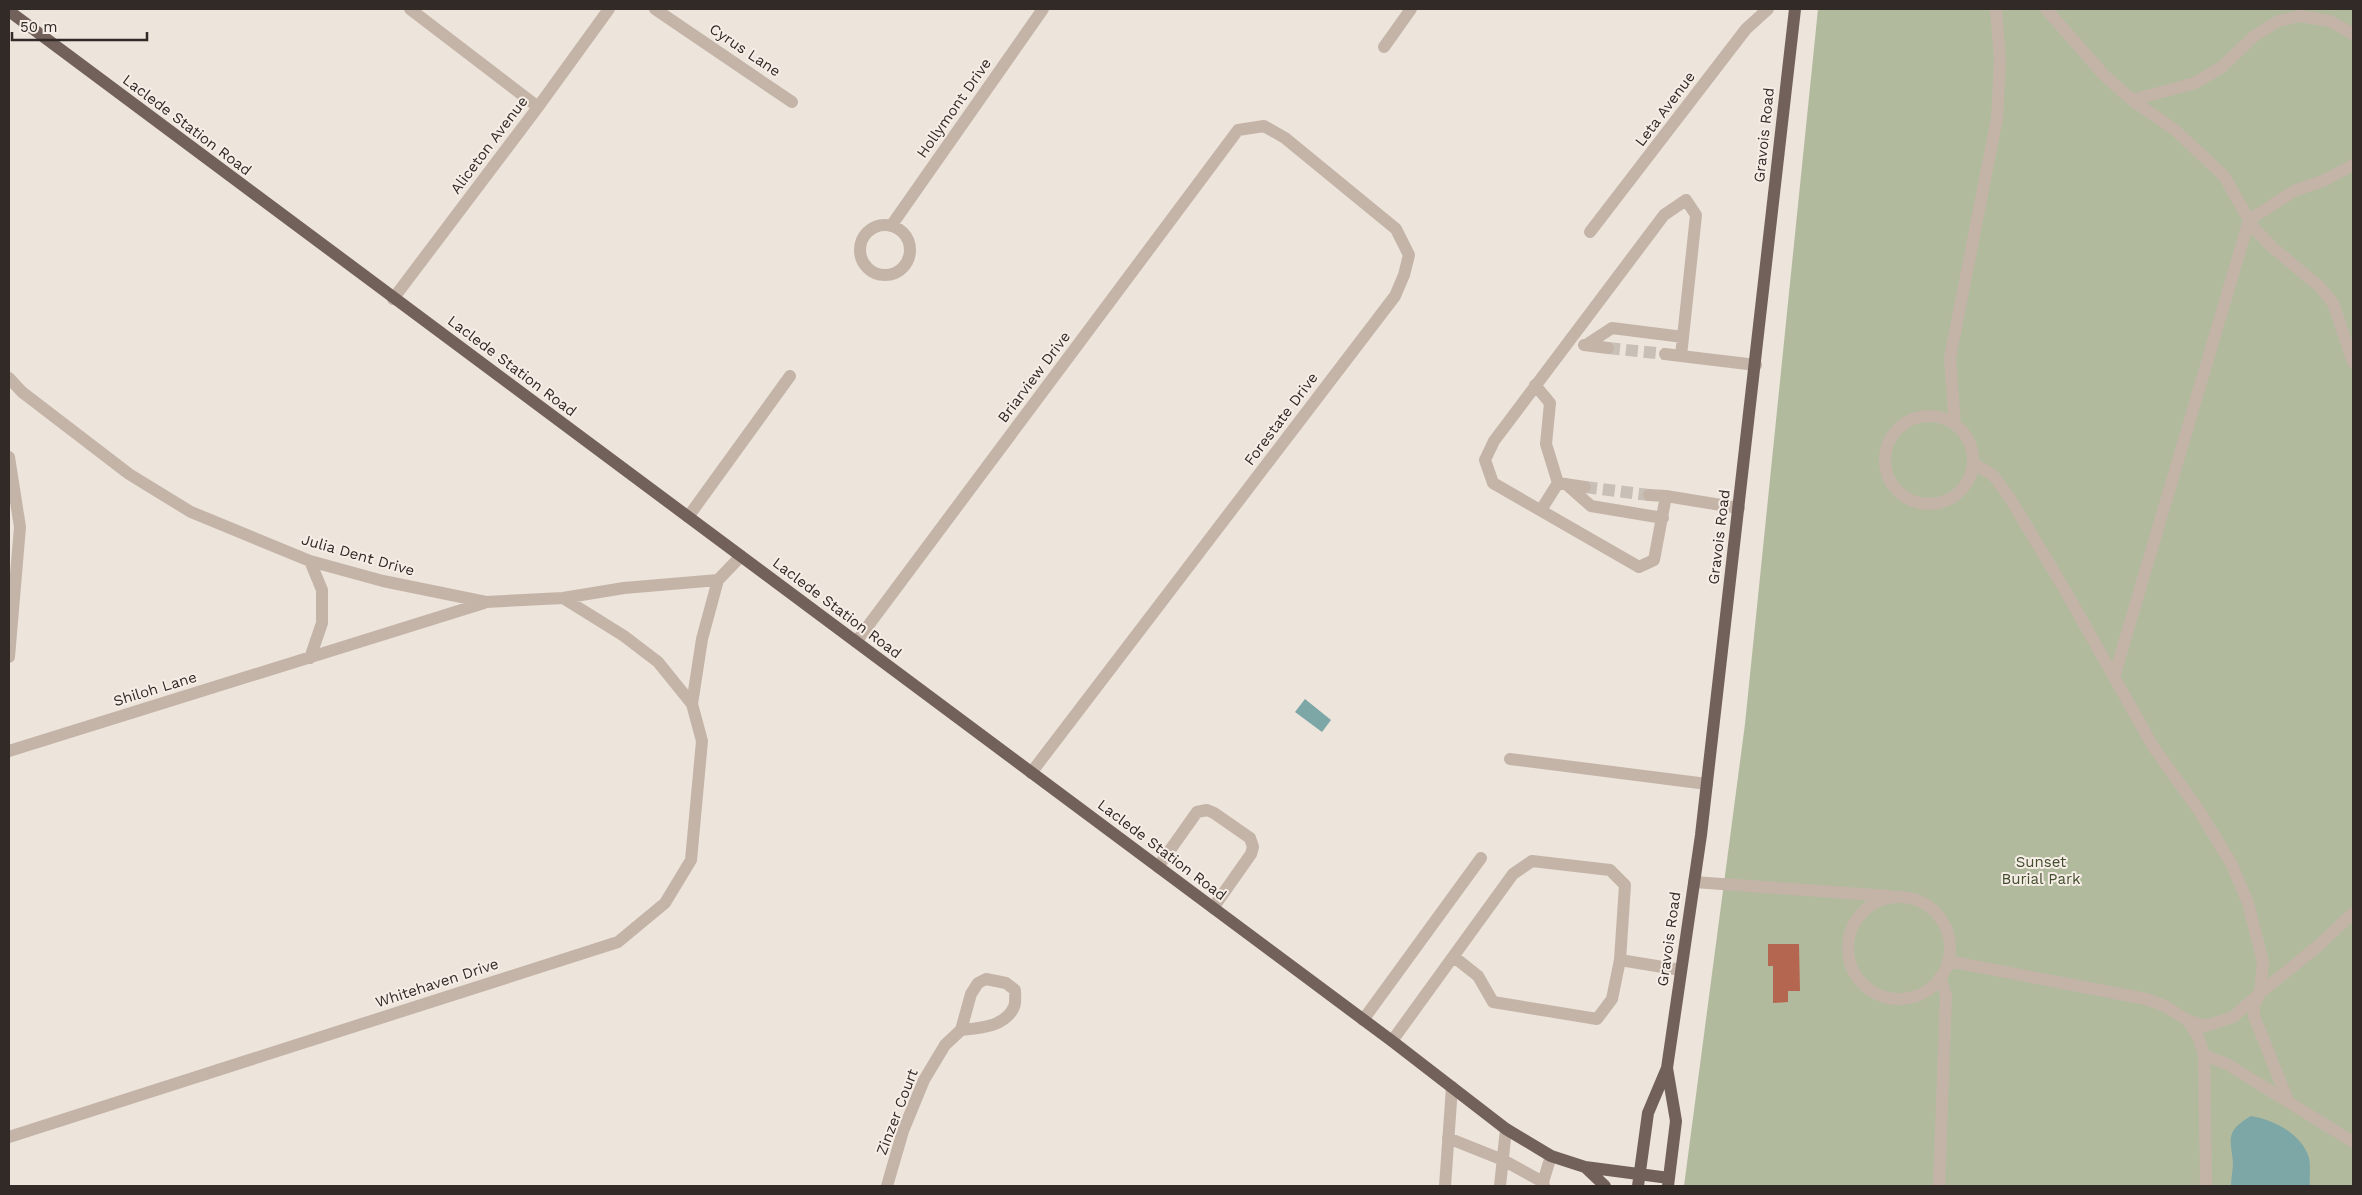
<svg xmlns="http://www.w3.org/2000/svg" width="2362" height="1195" font-family="'Work Sans',sans-serif">
<style>
.green{fill:#b1ba9d}
.water{fill:#7da6a7}
.building{fill:#b56651}
.lines{fill:none;stroke-linecap:round;stroke-linejoin:round}
.minor-tunnel{stroke:#c8bfb7;stroke-width:12;stroke-dasharray:12 6;stroke-linecap:butt}
.minor{stroke:#c4b4a8;stroke-width:12}
.major{stroke:#72615a;stroke-width:12}
.labels{text-anchor:middle;stroke-width:4;stroke-linejoin:round;paint-order:stroke}
.street-label{font-size:15px;fill:#322a27;stroke:#f6eee6}
.park-label{font-size:15px;fill:#424d2e;stroke:#f6eee6}
</style>
<rect width="100%" height="100%" fill="#ede4db"/>
<path class="green" d="M1818 9H2353V1186H1684L1745 724Z"/>
<path class="water" d="M1305 699 1331 720 1322 732 1295 712Z
M2251 1116C2274 1120 2302 1134 2309 1158 2311 1167 2309 1177 2310 1186H2231C2231 1178 2233 1170 2233 1162 2230 1137 2226 1131 2251 1116Z"/>
<path class="building" d="M1768 944H1799L1800 991H1788V1002L1773 1003V966H1768Z"/>
<g class="lines">
<path class="minor-tunnel" d="M1608 348 1665 354
M1585 487 1649 495"/>
<path class="minor" d="M410 9 538 107
M655 9 792 102
M2046 9 2104 75 2132 100 2175 130 2224 176 2253 227 2272 247 2320 287 2333 303 2353 362
M1384 47 1411 9
M2132 100 2195 83 2222 67 2253 37 2278 21 2300 16 2330 21 2353 34
M860 250a25 25 0 1 1 50 0a25 25 0 1 1-50 0Z
M891 226 1043 9
M1590 232 1746 29 1768 9
M393 299 538 107 609 9
M1584 345 1608 348
M1586 345 1612 328 1683 337
M1665 354 1681 356
M9 378 22 392 129 474 191 512 310 561 383 581 486 602 563 598 624 588 718 580
M1535 385 1550 403 1546 444 1558 483
M1885 460a44 44 0 1 1 88 0a44 44 0 1 1-88 0Z
M1955 424 1950 358 1997 118 2000 60 1996 9
M9 457 20 527 9 657
M1974 464 1993 475 2011 500 2065 590 2154 748 2198 809 2231 863 2248 903 2263 962 2260 993 2254 1005V1016L2288 1101
M1566 484 1591 506 1663 518
M1649 495 1666 496
M1739 508 1666 496 1654 560 1639 567 1493 483 1485 460 1494 441 1664 215 1686 200 1696 215 1681 356 1756 365
M1541 510 1558 483 1585 487
M688 517 790 376
M310 561 322 590V623L310 658
M563 598 624 636 658 662 692 704
M856 642 1238 130 1264 126 1285 138 1396 229 1409 255 1404 275 1395 296 1031 773
M2114 677 2249 220 2294 191 2325 180 2353 165
M9 751 484 603
M1510 759 1707 784
M1158 867 1197 812 1207 810 1214 813 1250 838 1253 847 1251 854 1213 908
M1694 882 1888 896
M1848 948a51 51 0 1 1 102 0a51 51 0 1 1-102 0Z
M1620 960 1681 970
M1948 961 2146 999 2165 1006 2187 1020 2205 1026 2233 1017 2260 993 2318 946 2353 913
M1363 1020 1481 858
M2187 1020 2198 1036 2204 1055 2206 1186
M1392 1041 1513 874 1532 861 1610 870 1625 885 1620 960 1612 999 1597 1019 1493 1002 1478 976 1454 957
M2204 1055 2227 1064 2353 1142
M9 1137 618 942 665 903 691 860 702 741 692 704 702 639 718 580 741 556
M1448 1138 1503 1160 1543 1182
M887 1186 903 1131 924 1080 945 1045 961 1030 971 994 978 983 986 979 1006 983 1015 990C1015 995 1016 1002 1014 1007 1005 1027 980 1028 961 1030
M1445 1186 1452 1087
M1500 1186 1506 1129
M1544 1186 1543 1182 1551 1156
M1939 1186 1946 995 1940 977"/>
<path class="major" d="M9 11 1392 1041 1506 1129 1551 1156 1585 1167 1669 1178
M1667 1068 1676 1121 1668 1186
M1585 1167 1605 1186
M1638 1186 1648 1113 1667 1068 1701 835 1795 9"/>
</g>
<g class="labels">
<g class="street-label">
<text transform="translate(745 50) rotate(34)" y="5">Cyrus Lane</text>
<text transform="translate(954 108) rotate(-55)" y="5">Hollymont Drive</text>
<text transform="translate(1665 109) rotate(-53)" y="5">Leta Avenue</text>
<text transform="translate(187 125) rotate(37)" y="5">Laclede Station Road</text>
<text transform="translate(1764 135) rotate(-84)" y="5">Gravois Road</text>
<text transform="translate(489 145) rotate(-53)" y="5">Aliceton Avenue</text>
<text transform="translate(512 366) rotate(37)" y="5">Laclede Station Road</text>
<text transform="translate(1034 377) rotate(-53)" y="5">Briarview Drive</text>
<text transform="translate(1281 419) rotate(-53)" y="5">Forestate Drive</text>
<text transform="translate(1719 537) rotate(-83)" y="5">Gravois Road</text>
<text transform="translate(358 555) rotate(16)" y="5">Julia Dent Drive</text>
<text transform="translate(837 608) rotate(37)" y="5">Laclede Station Road</text>
<text transform="translate(155 689) rotate(-17)" y="5">Shiloh Lane</text>
<text transform="translate(1162 850) rotate(37)" y="5">Laclede Station Road</text>
<text transform="translate(1669 939) rotate(-82)" y="5">Gravois Road</text>
<text transform="translate(437 983) rotate(-18)" y="5">Whitehaven Drive</text>
<text transform="translate(897 1112) rotate(-69)" y="5">Zinzer Court</text>
</g>
<g class="park-label">
<text x="2041" y="867">Sunset<tspan x="2041" dy="17">Burial Park</tspan></text>
</g>
</g>
<rect width="2362" height="1195" fill="none" stroke="#322a27" stroke-width="20"/>
<path d="M12 32v8h135v-8" fill="none" stroke="#322a27" stroke-width="2.5"/>
<text x="20" y="32" font-size="15" fill="#322a27" stroke="#f6eee6" stroke-width="4" paint-order="stroke">50 m</text>
</svg>
